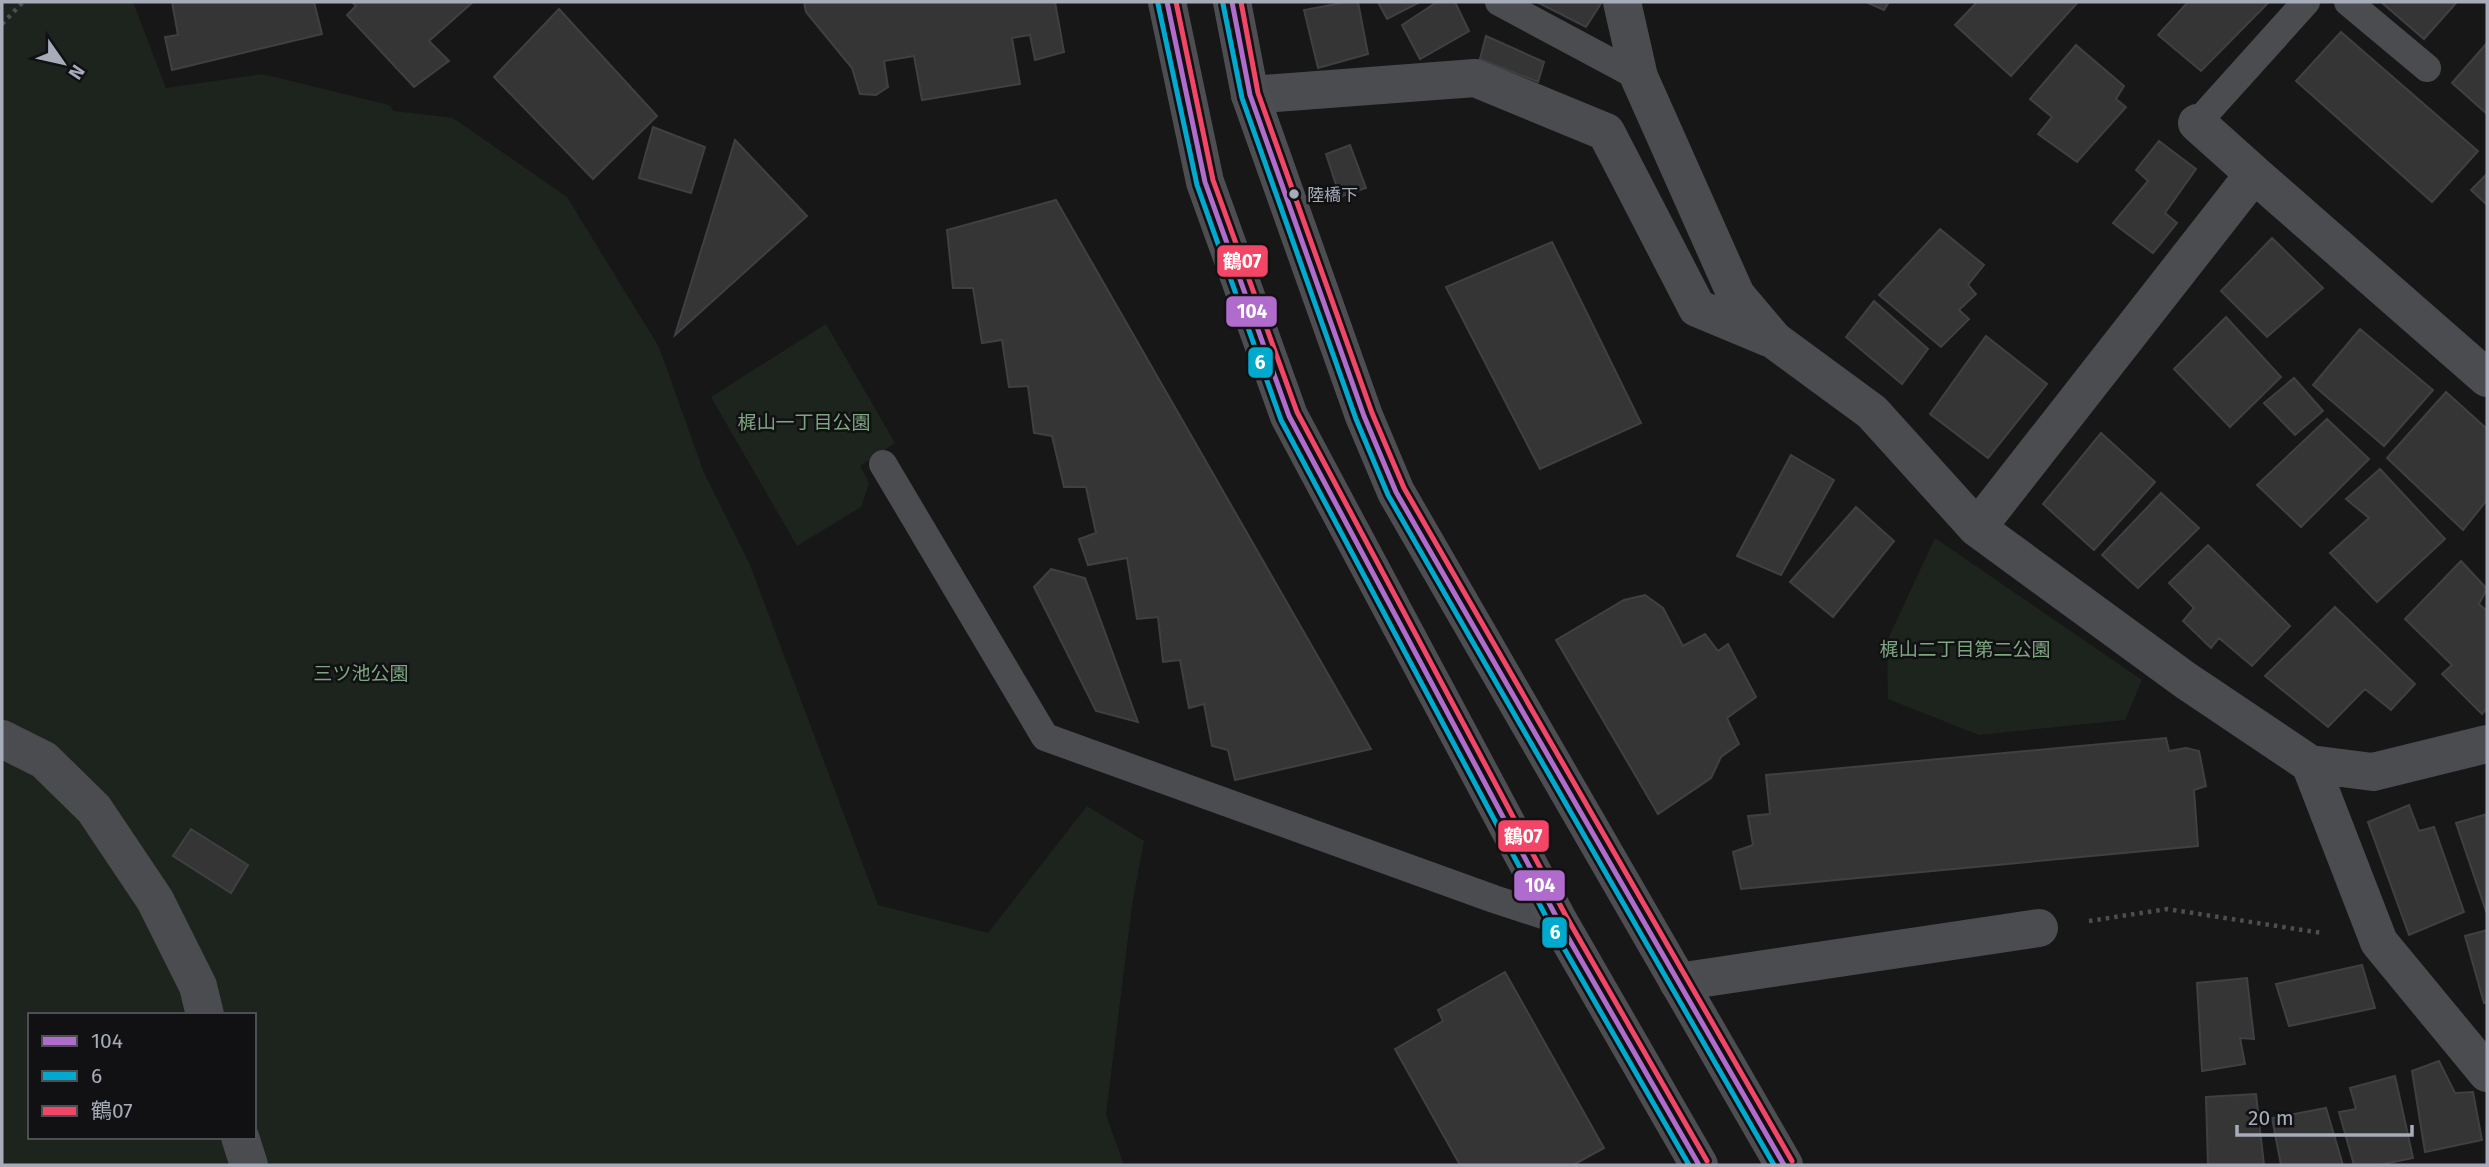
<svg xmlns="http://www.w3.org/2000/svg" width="2489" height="1167" font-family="'Fira Sans','Noto Sans JP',sans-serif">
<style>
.green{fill:#1d241e;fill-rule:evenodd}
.building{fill:#353536;stroke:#3f4043;stroke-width:2}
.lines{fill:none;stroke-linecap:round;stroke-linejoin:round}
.path{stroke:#4d4e52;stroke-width:4.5;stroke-dasharray:3.5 5;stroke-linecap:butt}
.service{stroke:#4b4c50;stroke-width:28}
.pedestrian{stroke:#4b4c50;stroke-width:38}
.minor{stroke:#4b4c50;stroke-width:38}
.primary{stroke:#4d4e52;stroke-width:38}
.bus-1-casing{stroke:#111113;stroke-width:10}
.bus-2-casing{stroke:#111113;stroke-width:10}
.bus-3-casing{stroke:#111113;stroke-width:10}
.bus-1{stroke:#b06ccc;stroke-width:5}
.bus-2{stroke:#00a9ce;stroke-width:5}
.bus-3{stroke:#f34667;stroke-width:5}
.bus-dot{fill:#a7acb9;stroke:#111113;stroke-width:2.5}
.labels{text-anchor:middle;stroke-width:5;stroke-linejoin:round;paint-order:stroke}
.bus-label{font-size:17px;fill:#a7acb9;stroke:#111113;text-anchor:start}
.park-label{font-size:19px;fill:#7da580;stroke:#111113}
.line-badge{stroke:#111113;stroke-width:2.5}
.badge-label{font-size:19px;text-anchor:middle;font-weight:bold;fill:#fff}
</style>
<rect width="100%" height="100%" fill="#171717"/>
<path class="green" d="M2 2H133L166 88 262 74 389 105 394 111 453 118 567 197 659 347 704 473 750 565 878 905 988 933 1087 806 1144 841 1132 905 1106 1115 1124 1165H2ZM30 1015H254V1137H30Z
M826 324 895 443 860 466 869 483 861 507 797 546 711 397Z
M1935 538 2142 680 2125 720 1979 735 1888 699 1887 641Z"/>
<path class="building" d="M172 2H314L322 34 172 70 165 37 178 35Z
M352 2H473L429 41 449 61 414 87 347 15 356 6Z
M804 2H1055L1064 52 1035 60 1030 35 1012 38 1020 84 922 100 914 56 884 61 888 87 876 95 860 94 852 68 806 12Z
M1347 2H1358L1368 54 1318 68 1304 10Z
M1378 2H1420L1387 19Z
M1437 2H1455L1469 31 1420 59 1402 25Z
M1537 2H1602L1586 27Z
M1866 2H1889L1884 10Z
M1977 2H2078L2011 76 1955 25Z
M2188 2H2269L2201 71 2158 35Z
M2381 2H2457L2424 39Z
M559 9 657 116 593 179 494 77Z
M2341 32 2478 151 2432 202 2296 81Z
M1486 36 1544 62 1538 82 1480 59Z
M2487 43V114L2452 83Z
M2076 45 2124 86 2116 99 2126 107 2077 162 2038 134 2052 117 2030 99Z
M653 127 705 147 691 193 639 178Z
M735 140 807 216 675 335Z
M2159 141 2196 169 2165 213 2177 223 2153 253 2113 223 2148 181 2136 170Z
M1350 145 1366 188 1340 197 1326 154Z
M2487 174V205L2471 190Z
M1056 200 1371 749 1235 780 1228 750 1212 746 1204 704 1189 708 1180 660 1163 662 1158 617 1137 619 1127 558 1088 565 1079 539 1096 533 1086 487H1064L1052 436 1034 433 1028 386 1009 387 1002 340 982 343 973 288H953L947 230Z
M1940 229 1984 265 1968 285 1976 294 1959 310 1969 319 1941 347 1879 295Z
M2272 238 2323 288 2267 337 2221 291Z
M1552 242 1641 423 1540 469 1446 287Z
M1874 301 1928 349 1902 384 1846 337Z
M2226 317 2281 377 2230 427 2174 369Z
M2360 329 2433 390 2384 446 2313 385Z
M1986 336 2047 384 1988 458 1930 414Z
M2294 378 2323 411 2295 435 2264 403Z
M2446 392 2487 429V500L2463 530 2387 458Z
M2327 419 2369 459 2301 527 2257 485Z
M2101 433 2155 482 2094 550 2043 504Z
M1791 455 1834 480 1781 575 1737 556Z
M2380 469 2445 539 2377 602 2330 553 2369 518 2346 499Z
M2161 493 2199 528 2138 588 2102 555Z
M1856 507 1894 541 1833 617 1790 582Z
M2208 545 2290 626 2252 666 2219 638 2211 648 2183 621 2194 608 2169 583Z
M2461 561 2487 589 2479 604 2487 611V708L2482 714 2442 674 2452 665 2405 619Z
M1051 569 1085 578 1138 722 1096 711 1034 587Z
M1645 595 1663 608 1683 646 1705 634 1718 651 1728 644 1756 697 1727 718 1739 744 1721 757 1711 778 1658 814 1556 640 1624 600Z
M2335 607 2415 684 2391 710 2365 689 2328 727 2265 676Z
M2166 738 2169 751 2186 748 2199 751 2206 786 2194 790 2198 846 1741 889 1733 852 1753 845 1748 816 1770 814 1766 775Z
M2409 805 2419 831 2434 827 2464 912 2409 935 2368 822Z
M2487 814V914L2456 823Z
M191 829 248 865 231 893 173 856Z
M2487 930V1002L2484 1003 2465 936Z
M2362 965 2375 1008 2289 1026 2276 984Z
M1505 972 1604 1148 1573 1165H1460L1395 1049 1443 1021 1438 1010Z
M2247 978 2254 1039 2240 1038 2245 1064 2202 1071 2197 983Z
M2439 1061 2455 1093 2473 1092 2482 1140 2425 1152 2412 1071Z
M2395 1076 2413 1158 2379 1165H2354L2339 1112 2356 1109 2350 1088Z
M2256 1094 2264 1165H2208L2206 1097Z
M2326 1108 2343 1165H2281L2272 1118Z"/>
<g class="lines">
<path class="path" d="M2 24 23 2
M2089 921 2167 909 2322 933"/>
<path class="service" d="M1499 2 1639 77
M2348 2 2427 68
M2197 123 2306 2
M883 464 1045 737 1494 899 1558 920"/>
<path class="pedestrian" d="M2 739 44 760 94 809 155 900 198 986 205 1015
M240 1137 249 1165"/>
<path class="minor" d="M1622 2 1639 77 1736 295 1774 340 1872 412 1977 528 2185 680 2310 764 2373 772 2487 744
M1250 95 1475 78 1606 132 1697 308 1769 338
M2197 123 2254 174
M1977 528 2254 174 2487 378
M2310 764 2379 942 2487 1073
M1678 982 2039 928"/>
<path class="primary" d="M1167 2 1205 182 1289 416 1558 920 1699 1165
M1232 2 1250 95 1364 416 1396 492 1784 1165"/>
<g class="bus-1-casing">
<path id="bus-1" d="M1167 2 1205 182 1289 416 1558 920 1699 1165
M1232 2 1250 95 1364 416 1396 492 1784 1165"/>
</g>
<g class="bus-2-casing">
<path id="bus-2" d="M1158 4 1197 185 1281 420 1550 924 1689 1165
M1223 4 1242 98 1356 419 1388 495 1774 1165"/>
</g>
<g class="bus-3-casing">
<path id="bus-3" d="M1176 2 1213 180 1297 412 1566 916 1707 1161
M1241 2 1258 93 1372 413 1404 488 1792 1161"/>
</g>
<use href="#bus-1" class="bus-1"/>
<use href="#bus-2" class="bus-2"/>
<use href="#bus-3" class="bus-3"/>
</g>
<circle class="bus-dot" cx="1294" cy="194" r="6"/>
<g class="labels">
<g class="bus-label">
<text x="1307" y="201">陸橋下</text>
</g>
<g class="park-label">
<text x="804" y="429">梶山一丁目公園</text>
<text x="1965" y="656">梶山二丁目第二公園</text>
<text x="361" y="680">三ツ池公園</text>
</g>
</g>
<g class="line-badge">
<rect x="1216" y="244" width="53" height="34" rx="7" fill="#f34667"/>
<rect x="1225" y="295" width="53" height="33" rx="7" fill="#b06ccc"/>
<rect x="1247" y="346" width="27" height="33" rx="7" fill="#00a9ce"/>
<rect x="1497" y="819" width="53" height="34" rx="7" fill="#f34667"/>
<rect x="1513" y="869" width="53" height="33" rx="7" fill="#b06ccc"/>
<rect x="1541" y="916" width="27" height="33" rx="7" fill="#00a9ce"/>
</g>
<g class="badge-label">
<text x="1242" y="268">鶴07</text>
<text x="1252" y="318">104</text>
<text x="1260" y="369">6</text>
<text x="1523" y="843">鶴07</text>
<text x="1540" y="892">104</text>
<text x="1555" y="939">6</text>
</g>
<rect width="2489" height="1167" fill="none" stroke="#a7acb9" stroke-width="7"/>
<rect x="28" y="1013" width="228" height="126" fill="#111113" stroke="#4d4f55" stroke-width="2"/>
<rect x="42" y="1036" width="35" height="10" fill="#b06ccc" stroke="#4d4f55" stroke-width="2"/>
<text x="91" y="1048" font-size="21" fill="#a7acb9">104</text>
<rect x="42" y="1071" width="35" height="10" fill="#00a9ce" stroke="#4d4f55" stroke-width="2"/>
<text x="91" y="1083" font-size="21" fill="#a7acb9">6</text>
<rect x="42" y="1106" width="35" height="10" fill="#f34667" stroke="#4d4f55" stroke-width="2"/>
<text x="91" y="1118" font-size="21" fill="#a7acb9">鶴07</text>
<g transform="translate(63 63) rotate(124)" stroke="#111113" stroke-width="5" paint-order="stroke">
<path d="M0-5L12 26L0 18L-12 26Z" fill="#a7acb9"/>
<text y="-10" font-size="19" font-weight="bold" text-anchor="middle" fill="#a7acb9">N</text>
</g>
<path d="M2237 1125v10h175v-10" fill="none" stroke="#a7acb9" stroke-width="3.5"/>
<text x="2248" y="1125" font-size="21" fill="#a7acb9" stroke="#111113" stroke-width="5" paint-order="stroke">20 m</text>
</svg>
